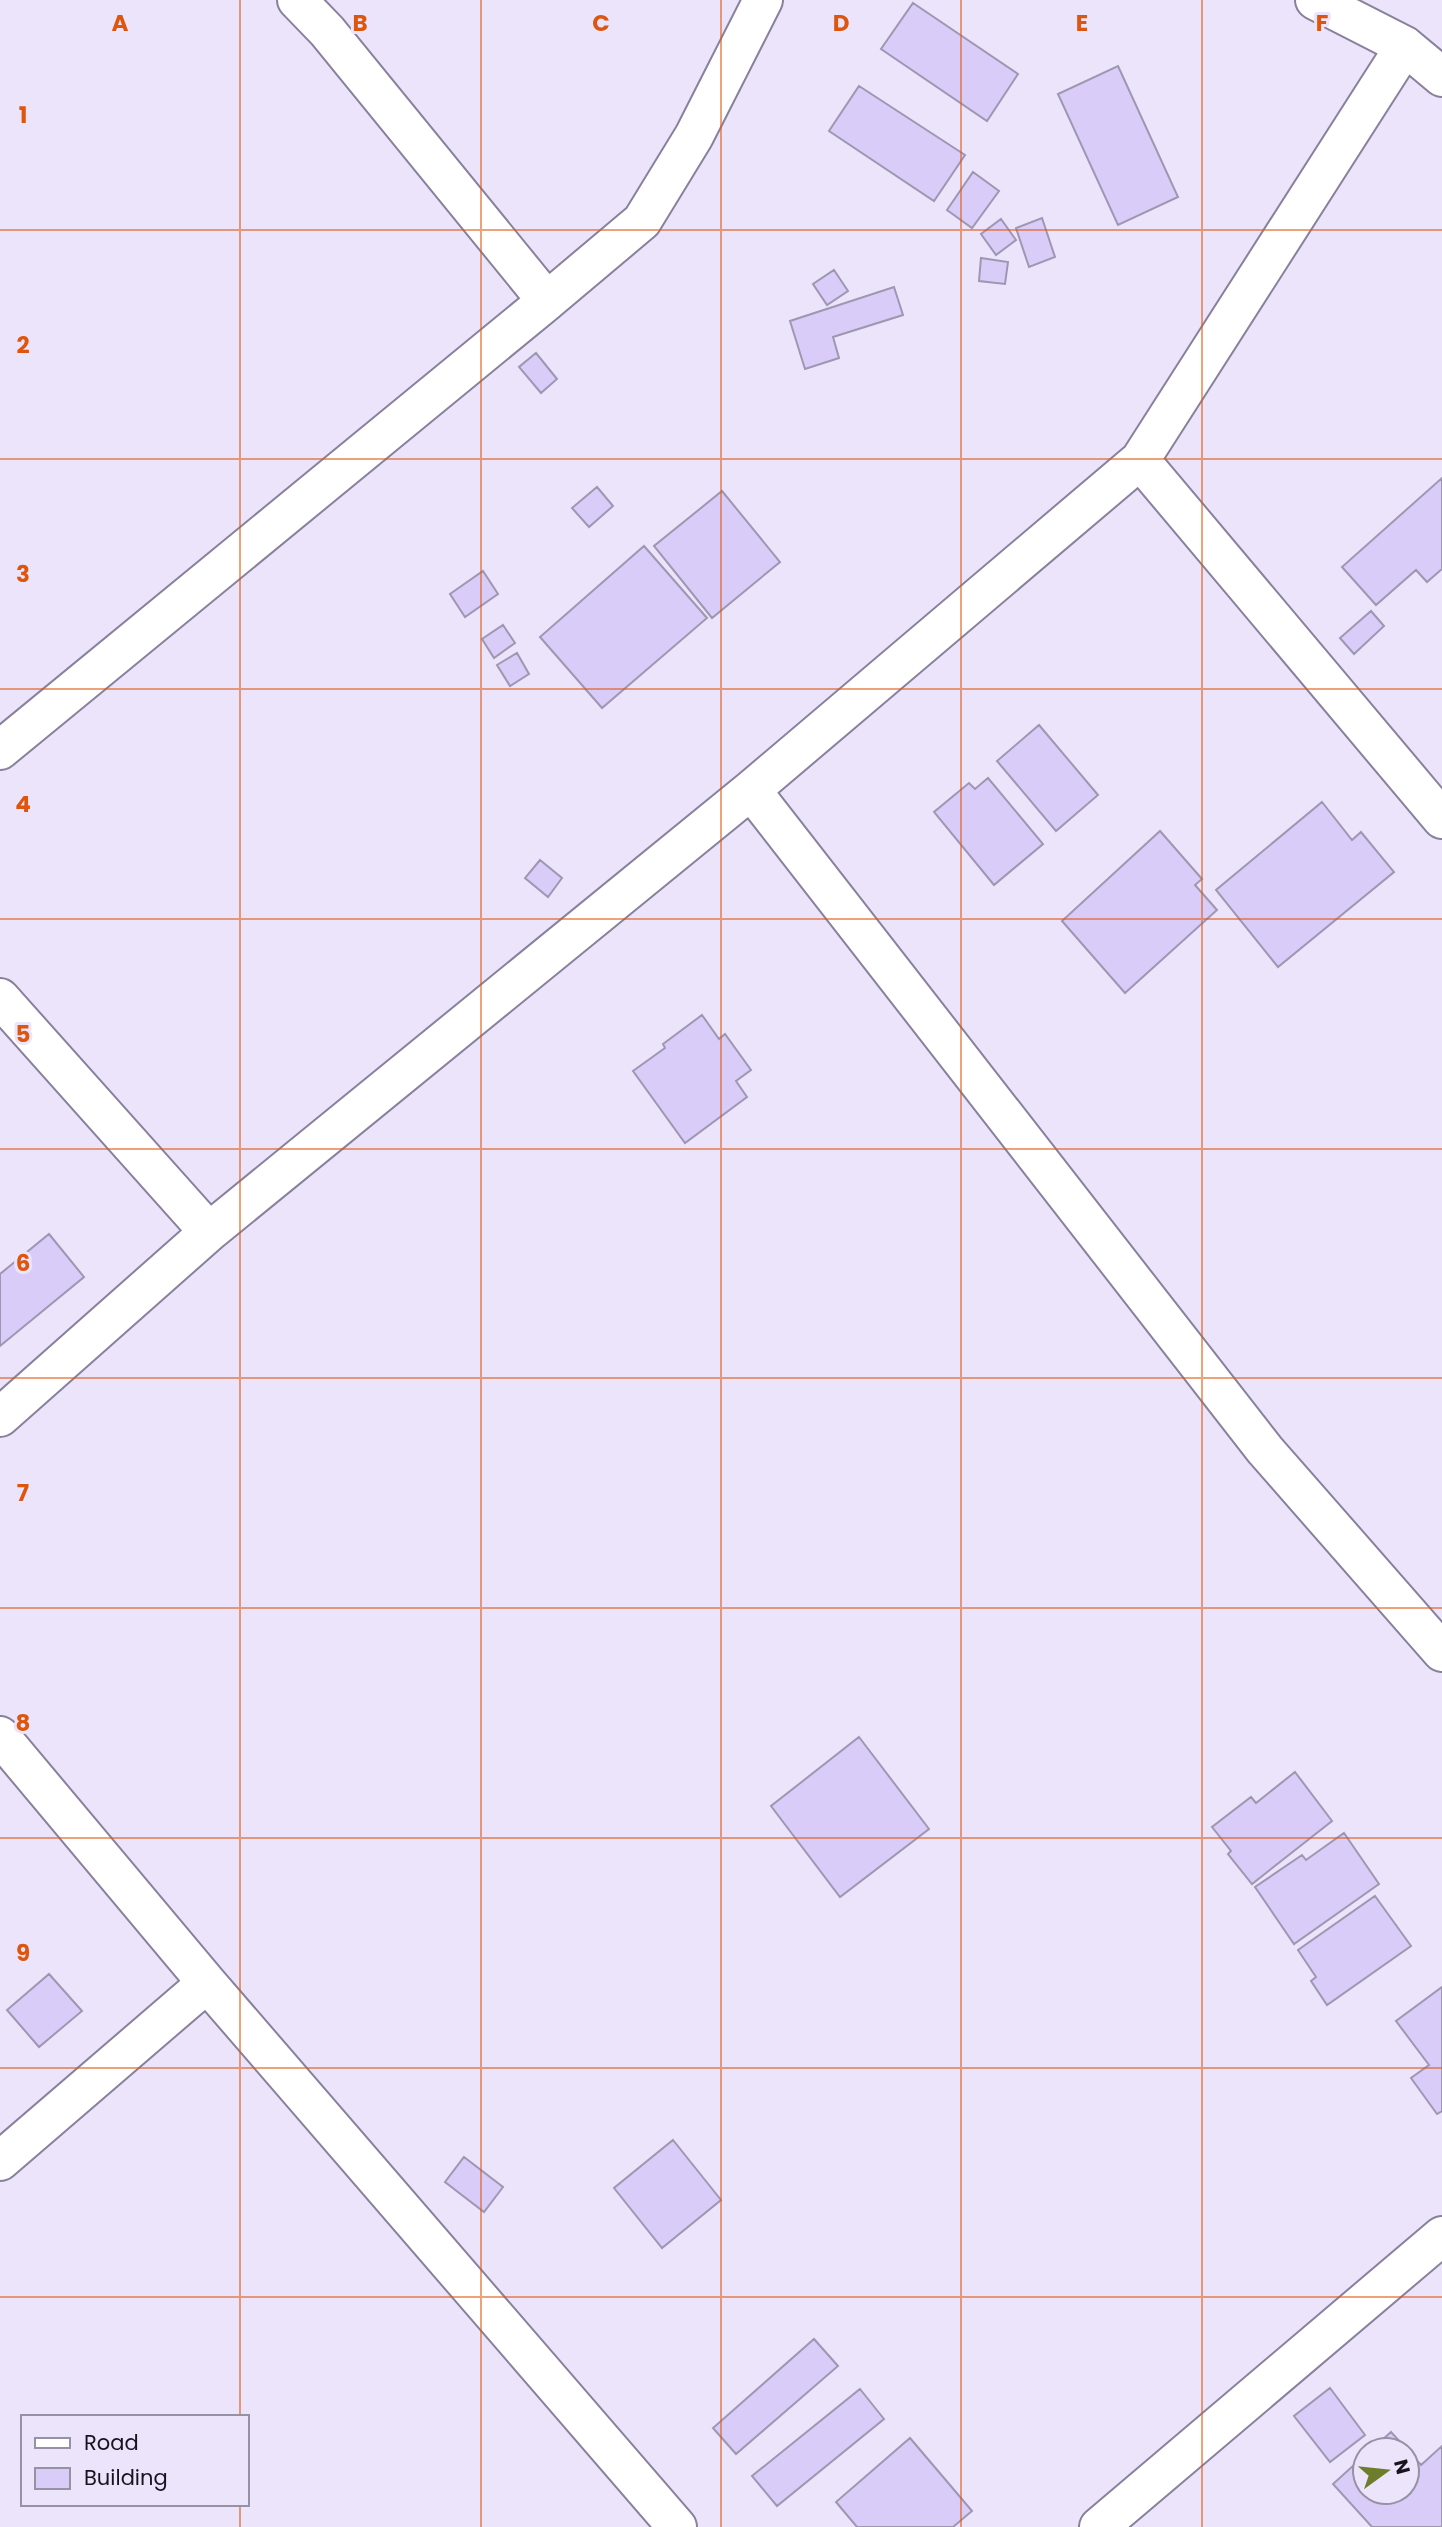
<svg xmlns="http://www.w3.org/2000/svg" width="1442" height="2527" font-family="Poppins,sans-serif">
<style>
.building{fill:#daccf8;stroke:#9f97b1;stroke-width:2}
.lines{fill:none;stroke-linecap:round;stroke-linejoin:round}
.minor-casing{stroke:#89819b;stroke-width:42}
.minor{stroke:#fff;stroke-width:38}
.grid{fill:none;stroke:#de560d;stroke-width:2;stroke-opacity:0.55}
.grid-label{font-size:23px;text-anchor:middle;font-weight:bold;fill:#de560d;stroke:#ebe4fb;stroke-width:6;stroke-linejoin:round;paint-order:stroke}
</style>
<rect width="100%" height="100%" fill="#ebe4fb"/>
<path class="building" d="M913 3 1018 74 987 121 881 49Z
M1118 66 1178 197 1118 225 1058 94Z
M859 86 965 155 934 201 829 131Z
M973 172 999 191 972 228 947 210Z
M1042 218 1055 257 1029 267 1016 228Z
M1001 219 1016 240 996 255 981 234Z
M981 258 1008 262 1005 284 979 281Z
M834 270 848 291 827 305 813 284Z
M894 287 903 315 833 337 839 358 805 369 790 321Z
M536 353 557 379 541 393 519 367Z
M1442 478V569L1427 582 1416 570 1376 605 1342 567Z
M597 487 613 506 589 527 572 508Z
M722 491 780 562 712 618 654 546Z
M644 546 707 618 602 708 540 637Z
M483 571 498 594 465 617 450 594Z
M1371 611 1384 626 1354 654 1340 638Z
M503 625 515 643 494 658 482 639Z
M517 653 529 674 510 686 497 665Z
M1039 725 1098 795 1056 831 997 761Z
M988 778 1043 844 994 885 934 812 969 783 975 789Z
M1322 802 1352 840 1361 832 1394 872 1278 967 1216 890Z
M1160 831 1202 879 1195 885 1217 910 1125 993 1062 921Z
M540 860 562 878 548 897 525 878Z
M702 1015 719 1039 725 1034 751 1070 736 1081 747 1097 685 1143 633 1071 665 1048 663 1044Z
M49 1234 84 1277 0 1346V1274Z
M859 1737 929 1829 840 1897 771 1806Z
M1295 1772 1332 1821 1252 1884 1228 1854 1231 1851 1212 1827 1251 1797 1256 1803Z
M1344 1833 1379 1884 1294 1944 1255 1887 1302 1855 1306 1860Z
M1375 1896 1411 1946 1327 2005 1311 1981 1316 1977 1298 1950Z
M49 1974 82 2011 39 2047 7 2010Z
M1442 1987V2111L1437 2114 1411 2078 1429 2065 1396 2021Z
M673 2140 721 2200 662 2248 614 2188Z
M464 2157 503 2187 484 2212 445 2182Z
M814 2339 838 2366 736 2454 713 2428Z
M1330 2388 1365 2435 1330 2462 1294 2416Z
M860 2389 884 2419 777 2506 752 2476Z
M1391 2432 1421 2465 1442 2446V2527H1372L1333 2484 1365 2455V2492H1407V2450H1371Z
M910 2438 972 2511 953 2527H857L836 2502Z"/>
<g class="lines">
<g class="minor-casing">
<path id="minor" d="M1315 0 1405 46 1442 77
M547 301 642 221 694 136 763 0
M1140 460 1442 819
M0 750 547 301 327 31 297 0
M751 790 1265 1450 1442 1652
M0 998 209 1232
M0 1417 209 1232 751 790 1140 460 1405 46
M0 1736 207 1983 677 2527
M0 2161 207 1983
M1099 2527 1442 2236"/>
</g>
<use href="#minor" class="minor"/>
</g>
<path class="grid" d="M240 0V2417M481 0V2527M721 0V2527M961 0V2527M1202 0V2527M0 230H1442M0 459H1442M0 689H1442M0 919H1442M0 1149H1442M0 1378H1442M0 1608H1442M0 1838H1442M0 2068H1442M0 2297H1442M240 2504V2527"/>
<g class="grid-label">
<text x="120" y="31">A</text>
<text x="360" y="31">B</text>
<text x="601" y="31">C</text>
<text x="841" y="31">D</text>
<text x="1082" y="31">E</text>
<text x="1322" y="31">F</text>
<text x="23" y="123">1</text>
<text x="23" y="353">2</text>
<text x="23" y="582">3</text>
<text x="23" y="812">4</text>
<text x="23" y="1042">5</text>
<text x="23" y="1271">6</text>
<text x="23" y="1501">7</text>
<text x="23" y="1731">8</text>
<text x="23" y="1961">9</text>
</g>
<rect x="21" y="2415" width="228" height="91" fill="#ebe4fb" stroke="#9691a3" stroke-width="2"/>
<rect x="35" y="2438" width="35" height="10" fill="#ffffff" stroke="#9691a3" stroke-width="2"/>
<text x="84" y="2450" font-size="21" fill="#17141e">Road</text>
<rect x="35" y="2468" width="35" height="21" fill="#daccf8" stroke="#9691a3" stroke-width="2"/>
<text x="84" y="2485" font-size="21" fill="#17141e">Building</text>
<g transform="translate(1386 2471) rotate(75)"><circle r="33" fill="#ebe4fb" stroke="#9691a3" stroke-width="2"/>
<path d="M0-5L12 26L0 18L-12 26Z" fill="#6d7d2b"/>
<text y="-10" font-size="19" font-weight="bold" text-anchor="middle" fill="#17141e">N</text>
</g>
</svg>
